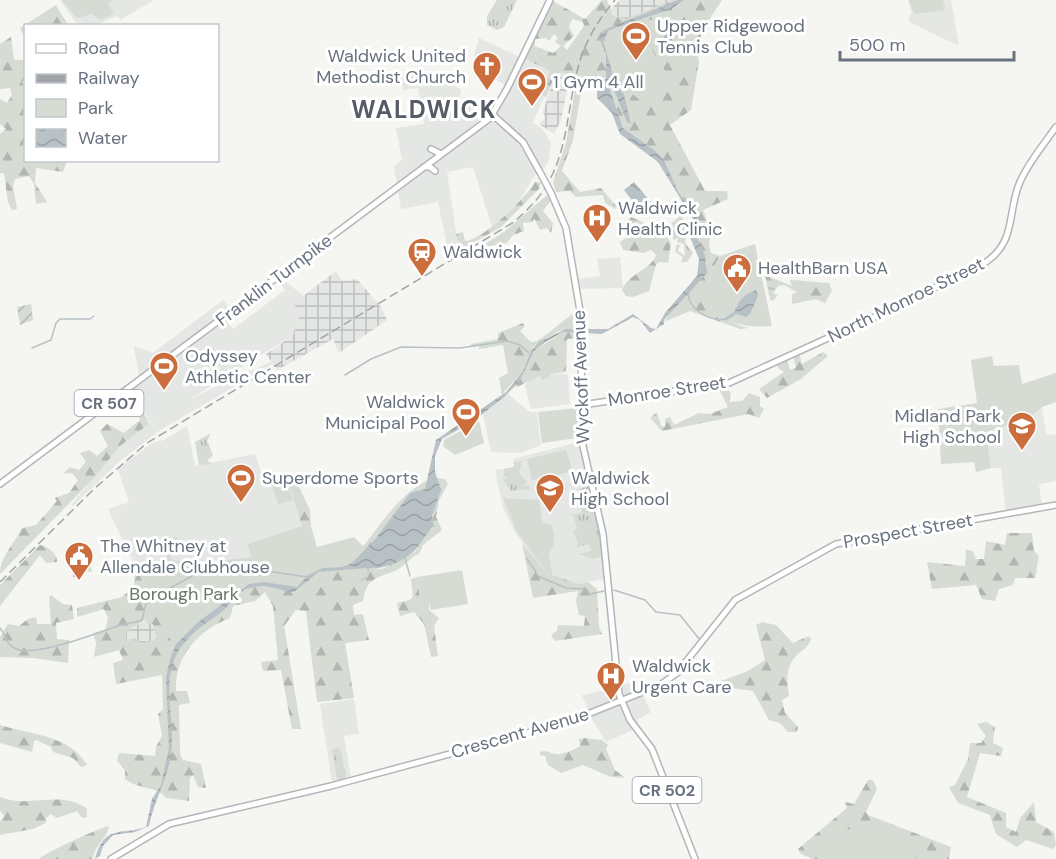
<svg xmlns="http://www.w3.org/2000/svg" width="1056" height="859" font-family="'DM Sans',sans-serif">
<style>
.built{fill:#e5e7e5}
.industrial{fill:url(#industrial-grid)}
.grass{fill:url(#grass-tufts)}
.forest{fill:url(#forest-firs);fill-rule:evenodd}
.park{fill:#d6dbd4}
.garden{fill:url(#garden-furrows)}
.water{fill:url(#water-waves)}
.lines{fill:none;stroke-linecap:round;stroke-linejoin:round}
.stream{stroke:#b8c1c5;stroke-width:1.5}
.canal{stroke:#b8c1c5;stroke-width:3}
.major-casing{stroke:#b3b6b9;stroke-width:8}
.major{stroke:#fff;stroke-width:5}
.rail{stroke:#a1a5aa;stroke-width:1.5;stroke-dasharray:9 4.5;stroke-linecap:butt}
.major-bridge-casing{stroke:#b3b6b9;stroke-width:8;stroke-linecap:butt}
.major-bridge{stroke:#fff;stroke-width:5}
.labels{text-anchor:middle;stroke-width:6;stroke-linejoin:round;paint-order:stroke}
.shield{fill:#fff;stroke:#959ca5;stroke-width:1.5}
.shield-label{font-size:16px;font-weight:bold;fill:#68727f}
.poi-label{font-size:18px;fill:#68727f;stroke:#fff;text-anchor:start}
.street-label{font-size:18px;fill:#68727f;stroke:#fff}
.park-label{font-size:18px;fill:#687766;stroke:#fff}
.district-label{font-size:24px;font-weight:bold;letter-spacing:1.5px;fill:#555c65;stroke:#fff}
</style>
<defs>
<pattern id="industrial-grid" width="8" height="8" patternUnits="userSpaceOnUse" patternTransform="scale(1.5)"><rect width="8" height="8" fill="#e5e7e5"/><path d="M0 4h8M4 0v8" fill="none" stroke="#bdc0bf"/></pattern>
<pattern id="grass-tufts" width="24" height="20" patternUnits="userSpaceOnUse" patternTransform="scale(1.5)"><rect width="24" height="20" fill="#d6dbd4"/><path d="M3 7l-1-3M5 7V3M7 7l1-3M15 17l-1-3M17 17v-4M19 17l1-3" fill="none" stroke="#b1b6b1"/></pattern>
<pattern id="forest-firs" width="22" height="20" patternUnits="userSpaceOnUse" patternTransform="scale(1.5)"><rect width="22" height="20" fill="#d6dbd4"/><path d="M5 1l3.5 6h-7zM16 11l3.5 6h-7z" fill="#b1b6b1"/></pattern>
<pattern id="garden-furrows" width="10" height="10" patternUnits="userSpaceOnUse" patternTransform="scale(1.5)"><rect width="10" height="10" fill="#d6dbd4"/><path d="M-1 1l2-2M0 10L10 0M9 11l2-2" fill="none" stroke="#b1b6b1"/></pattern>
<pattern id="water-waves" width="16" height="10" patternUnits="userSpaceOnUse" patternTransform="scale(1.5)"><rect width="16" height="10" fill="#b8c1c5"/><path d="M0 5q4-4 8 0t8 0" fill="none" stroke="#99a1a5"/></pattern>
</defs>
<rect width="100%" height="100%" fill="#f5f5f2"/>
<path class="built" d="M60 0H154L120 20 117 16 98 24H77Z
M908 0H951L959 46 909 22V17L912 13Z
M479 38 550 71 543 84 539 83 536 89 545 94 533 123 543 129 551 143 548 162 543 170 528 146 512 127 497 115 504 98 500 95 504 84 494 79 497 70 487 60 474 55Z
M416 70 418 81 443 78 461 90 460 102 480 106 490 111 447 147 491 119 514 136 536 173 518 203 492 227 473 167 447 172 458 246 448 251 438 202 401 209 394 166 402 160 396 128 424 124 418 88 403 90 399 73Z
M620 257 623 288 579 289 577 279 600 276 597 259Z
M282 279 304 296 294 303 299 317 293 335 192 398 294 351 159 431 120 461 73 506 71 505 120 446 154 420 149 422 143 411 140 412 124 390 139 377 134 346 153 353 223 300 232 312 224 318 233 329 285 290 278 282Z
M568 374 570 404 531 409 525 386 528 381 549 374Z
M508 394 530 412H537L541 445 521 453 491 452 483 414Z
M1042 407 1046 435 1056 434V481L1039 484 1042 506 1006 513 1001 468H991L986 432 1028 419Z
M187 426 195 466 255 454 264 480 286 475 302 526 252 557 219 561 220 564 209 568 195 562 172 560 163 538 167 561 135 566 108 509 129 502 118 469 152 443 164 440Z
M579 442 599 530 604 579 578 584 549 575 541 568 515 532 503 508 495 470 514 467 513 459Z
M644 678 648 688 641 691 651 712 637 720 639 727 606 742 592 719 582 695 611 689Z
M354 699 359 734 344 736 351 779 332 783 320 704Z"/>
<path class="industrial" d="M620 0H672L626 19 613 16 611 9Z
M557 70 568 74V86L561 120 554 134 539 124 545 118 543 111Z
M336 271 342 281 357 279 381 307 387 320 339 353 333 339 277 370 266 354 293 335 299 317 294 303Z
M146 620 148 624H153L156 637 152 641 141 644 134 638 126 640 125 632Z"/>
<path class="grass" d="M497 0H517L504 27 497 30 487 25V16Z
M681 215 687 226 685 243 693 253 687 262H681L683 257 675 252 677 244 680 245 678 251 685 256 684 244 677 242 678 238 674 240 666 228Z
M211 433 207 441 213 455 207 461 212 464 199 465 195 442Z
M522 461 519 473 527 482 522 486 529 485 530 489 511 491 503 479 508 478 502 475H504V469L514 467V462Z
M588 486 594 509 586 511 594 510 603 556 592 559 579 554 591 551 589 544 576 547 578 543 573 531 577 529 574 517 570 515 582 513 577 490Z
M338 747 341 750 346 778 340 782 337 780 332 750Z"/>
<path class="forest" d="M551 0 585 19 602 0H607L613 16 626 19 672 0H722C712 16 692 41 699 61L691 110 670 125 705 191H727L728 199 703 210 711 231 709 244 711 253 720 256C697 294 706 317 749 328L740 329 690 311 664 322 707 264 697 238 700 235 699 217 679 193 664 160 653 149 623 128 609 85 610 80 631 124 621 87 613 75 598 81H583L573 140 562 171 580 192 601 188 617 207 615 209 605 203 603 195 576 197 570 191 556 192 553 182 566 143 577 79 557 70 546 98 540 92 550 71 523 58ZM572 19 583 22 584 26 567 50 563 46 574 36 569 27ZM554 34 558 38 555 42 561 46 553 53 535 46V39L546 38 549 41Z
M56 5 68 25 26 26 25 38 20 28Z
M11 37 14 60H25V80L22 82 26 88V160L67 161 63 172 36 168 35 183 47 202 36 204 34 184 29 176 15 179 13 186 17 209 12 210C5 200 7 186 4 173H0V134L6 129 0 124V99L7 103 12 95 10 88 0 89V44Z
M535 182H541L539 189 501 227 464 248 458 242 456 234 463 232 465 241C483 240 527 197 535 182Z
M547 195 550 201 543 211 553 223 551 233 547 228 540 230 534 218 533 222 523 223 524 231 513 235 507 243 485 247 469 254 504 232Z
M631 217 663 231 671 243 668 263 659 262 656 265 649 291 633 297 626 296 622 290C630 272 651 270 656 255L651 250 643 253 623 250 620 242 632 234 627 221Z
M765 275 792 286 790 280 829 283 832 291 825 303 816 299 792 304V294L797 292 784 285 778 286 773 293 778 295 773 301 770 300Z
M576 311V328L559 331 533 347 523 371 502 394 499 378 508 373 503 345 479 349V346L472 347 471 344 498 339V333L523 323 525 326 520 331 531 342 538 341Z
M576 330 577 338 567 339 566 372 550 374V377L542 380 540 376 517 387 516 385 534 351 563 332Z
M823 352 828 356 801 379 767 398 759 389 784 372 778 368V363L787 359 790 370 796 367 793 356 799 353 802 364Z
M726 386 731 394 729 402 742 401 749 393 760 397V406L764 409 759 418 748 414 662 431 650 418 657 412 661 426 665 427V419L670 417 674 425 699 413 710 414 728 407 719 389Z
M138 409 143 411 149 424 120 446 93 479 0 574C0 556 14 545 22 528L36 525 57 501 54 498 69 493 78 480 72 473 63 474 70 467 79 470 86 462 80 453 89 450 97 456 108 446 100 431 107 424 124 433 140 420Z
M292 473 310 510 311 526H302L286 475Z
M436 478 445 479 448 484 439 500 436 517 442 530 423 545 419 554C410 557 408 563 400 568 381 579 367 574 363 601L353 605 354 615 363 614 369 640 345 643 354 698 317 702 306 611 296 610 284 626 301 729H292L281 670 263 671 261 662 278 660 273 606 265 592 255 601 233 606 230 618C199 630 174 656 176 691H187L190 703 179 705 180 754 183 760 201 764 206 788 198 787 193 775 190 778 189 801 166 798C158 786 139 790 125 779V770L117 761 119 753 155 756 156 747 162 736 158 714 163 709 162 675 116 684 113 663 123 660 119 650 94 657 96 643 93 633 105 630 108 618 104 609 77 617V608L122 597 134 587 135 566 167 561 163 538 179 537 169 548 172 560 195 562 203 574 305 548 357 554C378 529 404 485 436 478ZM425 489 438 494 432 516 433 528 426 533 415 552 404 558 382 569 369 568C370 576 365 581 358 582L368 575 367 568 353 567 352 563 376 538 408 496ZM145 620 148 624H153L156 637 152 641 141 644 134 638 126 640 125 632Z
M1007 533H1032L1034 551 1039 556 1035 578H1015L1013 585 999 589 995 601 982 599 976 585 932 589 927 562 965 566 966 550 973 551 976 559H984L986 541 1005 545Z
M522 543 547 573 578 584 588 582 597 589 599 627 602 634 555 641 551 635 557 631 558 625 584 626 585 616 579 615 576 601 578 591 533 598Z
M40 545C47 546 58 554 57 562L46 563 40 555 0 606V585Z
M83 555 89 560 92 572 84 571 81 577H73V562Z
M417 577 421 604 429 603V610L439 618 434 626 438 656 431 657 424 624 414 612 400 616 397 603 410 600 413 596 411 579Z
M51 595 63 604 72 605 74 619 56 623 57 639 69 640 68 663 33 658 0 657V637L8 624 19 626 28 619 36 617 37 624H51L49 597Z
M762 622 776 625 793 643 809 636 811 639C808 649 801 650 795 657 785 669 787 682 789 696L782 700 785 713 798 727 797 732H788L780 723 769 720 753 691 718 686V682L746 672 765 660 756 625Z
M986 722 995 727 993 743 1003 748 1001 756 980 753 967 797 1006 813V827L1016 832 1020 818 1034 802 1036 822 1054 832 1056 845 1053 849 1026 840 1017 847 996 834 990 815 958 803 949 787 955 785 968 759 970 743H981L986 736 977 724Z
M0 725C31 735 70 735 87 765L81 767 73 758 53 752 51 747 37 740 34 741 32 752 0 743Z
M585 738 602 740 608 745 606 749 615 770 625 778 611 777 583 765 561 773 548 765 545 756 540 755V752C548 750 548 753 555 754 562 755 575 750 580 746L579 739Z
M868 780H873L877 789 866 812 868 815 951 847 949 859H813L801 854 798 849 847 808 845 802 854 804Z
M0 797C29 809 61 789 87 809V817L82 818 77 811 57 818 51 814 46 818V823L33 829 0 835V822L4 816 0 810Z
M109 826C108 838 94 845 93 859H39C45 853 101 827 109 826Z"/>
<path class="park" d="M62 0H114L108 3 114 14 100 20 92 14 77 18Z
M909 0H943L945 10 914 14Z
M654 19 659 22 664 41 652 48C655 60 664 65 668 78L656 103 645 104 631 93 622 75 615 74 604 37 634 24Z
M755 244 772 326C745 328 726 324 706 306 705 289 711 270 720 256Z
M992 356 994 366 1019 365 1022 384 1056 373V402L1042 407 1028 419 986 432 991 468 976 472 974 462 941 464 938 409 977 403 971 360Z
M578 408 580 434 577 438 542 443 538 412Z
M479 421 484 443 455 455 443 446 444 440Z
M566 450 572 469 570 472 532 480 527 459Z
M286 478 293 500 278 504 271 482Z
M503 498 539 500 542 523 551 524C554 534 557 545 549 553L552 575 546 571 517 532Z
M302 526H311L317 547 354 537 366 549 352 566 317 571 295 586H251C243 592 237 599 229 604 208 619 188 628 177 653L135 566C162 564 183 557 209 568L219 565 218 561 251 557 248 544Z
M462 570 468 604 431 610 429 603 421 605 417 577Z
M871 823 894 824 916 859H818L815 845 840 832Z"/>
<path class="garden" d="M31 304 33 320 20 325 17 307Z"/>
<path class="water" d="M678 0H684L671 9 609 30 603 41 614 78 624 95 631 124 627 122 610 80 609 86 623 128 653 149 664 160 679 193 699 217 700 235 697 238 705 255 707 273 664 320V324L650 333 640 320 633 317 602 334 563 332 547 341 534 351 519 382 504 397 475 420 442 439 435 456V472L441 490 432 516 434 526C426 533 423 541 416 549 406 561 382 570 369 568 369 577 366 580 358 582L368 575 367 568 318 572 294 592C276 591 256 578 241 592 234 599 228 607 219 614 179 641 166 657 170 707 171 723 173 737 171 753 168 779 154 800 149 826L135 832 113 835 103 846 100 856 95 859C105 823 121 836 146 827L152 799 161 785 169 748 166 678 170 659 176 644 197 623 249 584 263 582 297 587 308 575 323 568 342 567 352 563 376 538 410 493 425 489 436 440 506 392 523 371 531 351 539 342 566 329H608L633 314 651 328 656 329 665 313 697 276 699 259 690 237 693 219 658 162 620 134 612 113 597 98V83L606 79V54L600 40 604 30Z
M634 182 656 208 648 215 641 206 638 208 624 190Z
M756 290 758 296 750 314 746 317 734 313C738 301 744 294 756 290Z"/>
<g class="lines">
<path class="stream" d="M769 288 774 289
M688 292C688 309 709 322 726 319
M32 348 51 340 56 323 60 319H90L94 316
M345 375 371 359 401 347 460 348 507 341 520 345 529 353
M405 558 410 576
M527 559 536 572
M538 576 566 588 586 589 590 594 604 591
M246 588 262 585
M614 590 645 600 656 612 680 615 700 640
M230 601 237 594
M0 628C7 636 5 644 16 649 34 657 95 634 115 627 124 623 133 624 142 620L146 603 159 598 163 592 194 575 228 562 243 563 260 570 307 577"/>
<path class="canal" d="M726 319 735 313"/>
<g class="major-casing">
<path id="major" d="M493 115 523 142 542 176
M431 149 441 154
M424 167H430L435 171
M551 193 566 228 580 311 583 446 603 534 619 694 630 720 652 749 695 859
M582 405 729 383 894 308 986 262C1017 241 1007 211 1020 182 1028 163 1044 144 1056 127
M0 484 490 118 507 89 550 0
M111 859 169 824 331 786 520 735 578 718 660 685 677 673 735 600 836 544 1056 505"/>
</g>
<use href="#major" class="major"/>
<path class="rail" d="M0 582 95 488 147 443 514 222C525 212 537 201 545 188 568 152 567 109 578 68 584 43 598 20 615 0"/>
<g class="major-bridge-casing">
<path id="major-bridge" d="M542 176 551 193"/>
</g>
<use href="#major-bridge" class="major-bridge"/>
</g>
<defs>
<g id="stadium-pin" transform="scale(1.5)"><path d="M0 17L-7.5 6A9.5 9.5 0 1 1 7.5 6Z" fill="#cb6d3c" stroke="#fff"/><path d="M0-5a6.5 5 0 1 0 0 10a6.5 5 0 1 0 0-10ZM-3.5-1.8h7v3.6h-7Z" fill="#fff"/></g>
<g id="church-pin" transform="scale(1.5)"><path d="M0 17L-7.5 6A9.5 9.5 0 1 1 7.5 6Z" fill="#cb6d3c" stroke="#fff"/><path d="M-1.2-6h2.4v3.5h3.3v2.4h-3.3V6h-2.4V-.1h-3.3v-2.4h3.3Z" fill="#fff"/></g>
<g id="hospital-pin" transform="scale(1.5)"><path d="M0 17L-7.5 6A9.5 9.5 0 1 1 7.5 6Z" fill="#cb6d3c" stroke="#fff"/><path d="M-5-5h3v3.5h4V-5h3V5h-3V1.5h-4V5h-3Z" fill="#fff"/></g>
<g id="station-pin" transform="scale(1.5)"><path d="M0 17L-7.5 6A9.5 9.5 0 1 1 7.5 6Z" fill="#cb6d3c" stroke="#fff"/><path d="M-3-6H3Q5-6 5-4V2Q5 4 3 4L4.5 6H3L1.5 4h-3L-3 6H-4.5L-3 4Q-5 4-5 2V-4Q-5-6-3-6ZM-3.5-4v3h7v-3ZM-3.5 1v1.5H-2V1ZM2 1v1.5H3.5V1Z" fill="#fff"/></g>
<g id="civic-pin" transform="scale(1.5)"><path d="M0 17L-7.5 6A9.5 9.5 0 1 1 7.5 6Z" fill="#cb6d3c" stroke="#fff"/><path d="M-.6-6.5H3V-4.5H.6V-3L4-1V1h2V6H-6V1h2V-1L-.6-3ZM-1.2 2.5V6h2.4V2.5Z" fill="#fff"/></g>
<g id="school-pin" transform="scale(1.5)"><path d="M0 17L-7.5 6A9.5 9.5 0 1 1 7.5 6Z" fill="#cb6d3c" stroke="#fff"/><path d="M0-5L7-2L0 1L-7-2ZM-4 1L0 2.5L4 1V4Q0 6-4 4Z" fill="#fff"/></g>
</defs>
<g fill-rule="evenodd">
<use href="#stadium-pin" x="636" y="36"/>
<use href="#church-pin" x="487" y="66"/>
<use href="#stadium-pin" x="532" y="82"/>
<use href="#hospital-pin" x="597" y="218"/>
<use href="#station-pin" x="422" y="252"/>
<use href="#civic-pin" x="737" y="268"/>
<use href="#stadium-pin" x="164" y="366"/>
<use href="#stadium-pin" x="466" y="412"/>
<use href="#school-pin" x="1022" y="426"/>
<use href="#stadium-pin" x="241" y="478"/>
<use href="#school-pin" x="550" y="488"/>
<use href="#civic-pin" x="79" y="556"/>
<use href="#hospital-pin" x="611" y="676"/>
</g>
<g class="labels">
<g class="shield">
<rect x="74.5" y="390" width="69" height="26" rx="4.5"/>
<rect x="632.5" y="777" width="69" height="26" rx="4.5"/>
</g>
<g class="shield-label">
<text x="109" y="409">CR 507</text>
<text x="667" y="796">CR 502</text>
</g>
<g class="poi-label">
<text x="657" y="32">Upper Ridgewood<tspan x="657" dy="21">Tennis Club</tspan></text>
<text x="466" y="62" text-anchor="end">Waldwick United<tspan x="466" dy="21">Methodist Church</tspan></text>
<text x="553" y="88">1 Gym 4 All</text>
<text x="618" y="214">Waldwick<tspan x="618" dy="21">Health Clinic</tspan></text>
<text x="443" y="258">Waldwick</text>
<text x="758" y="274">HealthBarn USA</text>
<text x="185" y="362">Odyssey<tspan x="185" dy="21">Athletic Center</tspan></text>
<text x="445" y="408" text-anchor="end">Waldwick<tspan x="445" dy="21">Municipal Pool</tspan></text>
<text x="1001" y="422" text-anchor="end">Midland Park<tspan x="1001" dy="21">High School</tspan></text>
<text x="262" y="484">Superdome Sports</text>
<text x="571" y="484">Waldwick<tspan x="571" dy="21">High School</tspan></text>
<text x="100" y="552">The Whitney at<tspan x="100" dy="21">Allendale Clubhouse</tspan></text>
<text x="632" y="672">Waldwick<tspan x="632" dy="21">Urgent Care</tspan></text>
</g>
<g class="street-label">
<text transform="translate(274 280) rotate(-37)" y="6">Franklin Turnpike</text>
<text transform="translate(906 300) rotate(-26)" y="6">North Monroe Street</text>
<text transform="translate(581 377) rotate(-92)" y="6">Wyckoff Avenue</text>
<text transform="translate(667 391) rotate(-9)" y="6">Monroe Street</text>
<text transform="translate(908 531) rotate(-10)" y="6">Prospect Street</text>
<text transform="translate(520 733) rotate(-16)" y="6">Crescent Avenue</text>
</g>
<g class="park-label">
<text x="184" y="600">Borough Park</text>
</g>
<g class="district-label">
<text x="424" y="118">WALDWICK</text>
</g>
</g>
<rect x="24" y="24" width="195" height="138" fill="#ffffff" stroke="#c3c7cc" stroke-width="1.5"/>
<rect x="36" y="44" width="30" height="9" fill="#ffffff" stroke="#c3c7cc" stroke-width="1.5"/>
<text x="78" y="54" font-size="18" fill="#68727f">Road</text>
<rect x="36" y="74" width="30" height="9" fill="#a1a5aa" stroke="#c3c7cc" stroke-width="1.5"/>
<text x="78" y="84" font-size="18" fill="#68727f">Railway</text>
<rect x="36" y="99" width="30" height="18" fill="#d6dbd4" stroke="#c3c7cc" stroke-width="1.5"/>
<text x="78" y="114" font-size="18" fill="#68727f">Park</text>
<rect x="36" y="129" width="30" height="18" fill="url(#water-waves)" stroke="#c3c7cc" stroke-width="1.5"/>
<text x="78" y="144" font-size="18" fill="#68727f">Water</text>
<path d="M840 51v9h174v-9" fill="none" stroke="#68727f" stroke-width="3"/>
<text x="849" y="51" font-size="18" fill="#68727f" stroke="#ffffff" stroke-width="4.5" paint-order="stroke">500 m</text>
</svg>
